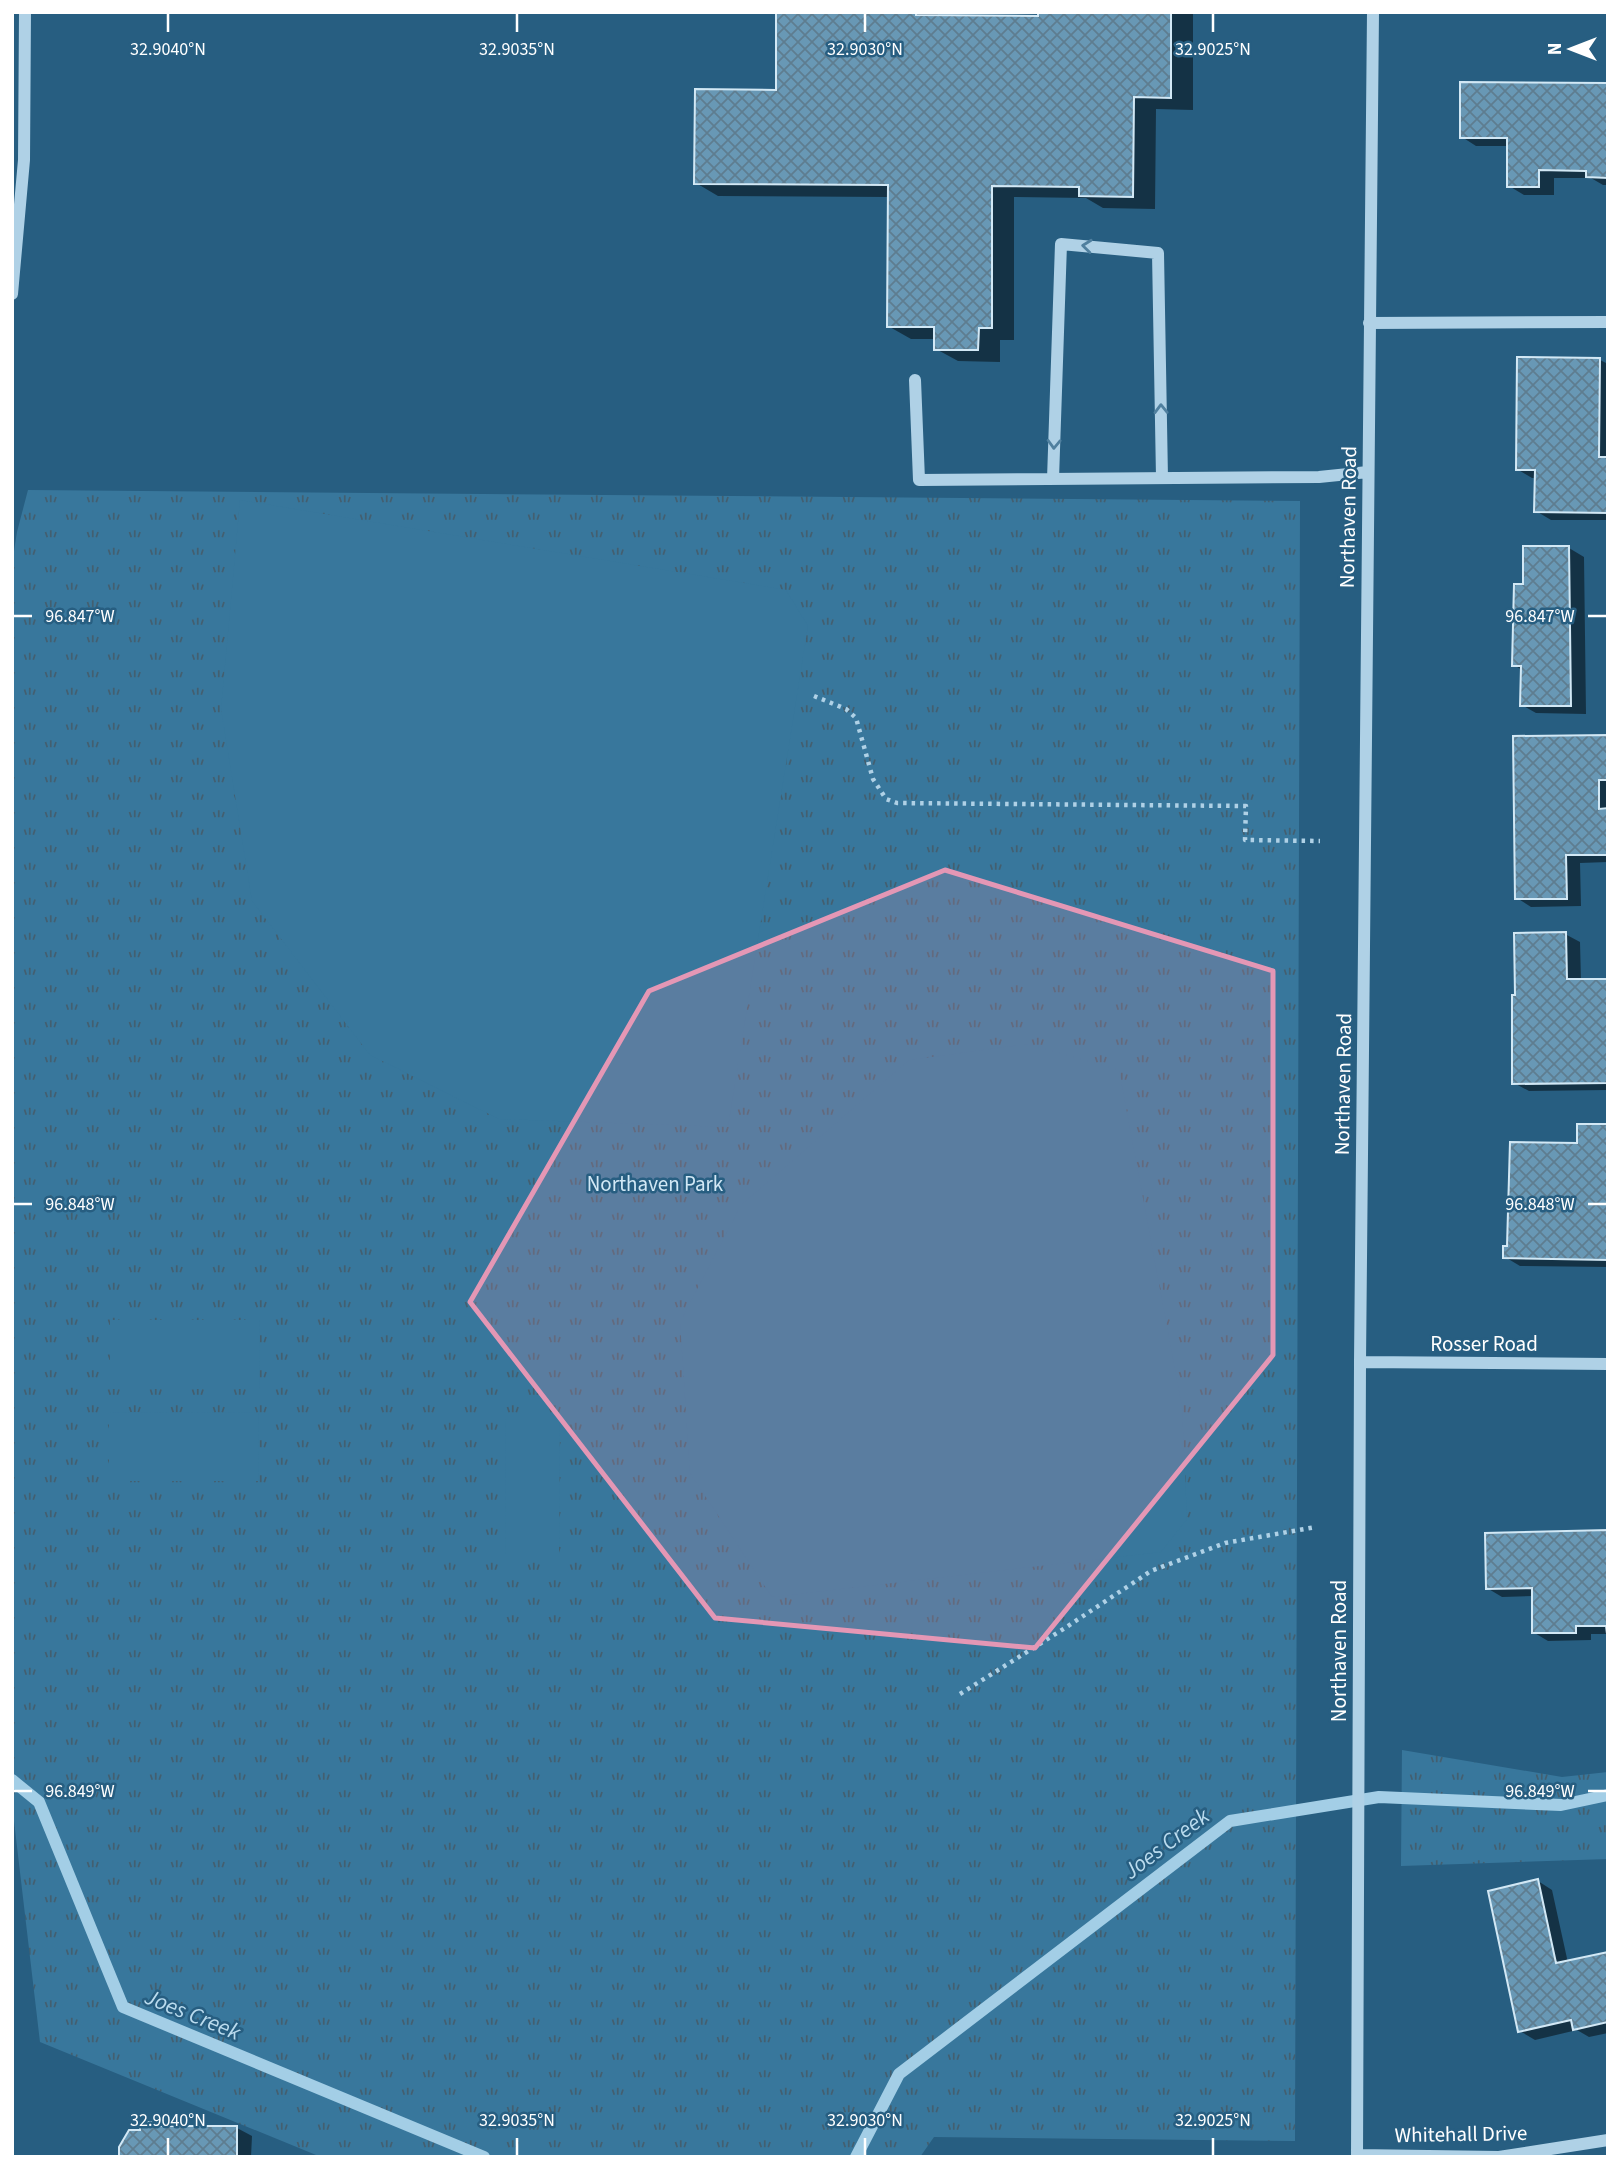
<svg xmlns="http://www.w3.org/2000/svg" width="1620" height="2169" font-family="'Source Sans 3',sans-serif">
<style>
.grass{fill:url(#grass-tufts)}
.garden{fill:#38779c}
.shadow{fill:#0007}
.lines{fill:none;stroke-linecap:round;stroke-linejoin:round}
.stream{stroke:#a3cee6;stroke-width:12}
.building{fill:url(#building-cross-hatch);stroke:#d2e8f5;stroke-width:2}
.path{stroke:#afd1e6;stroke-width:4.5;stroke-dasharray:3.5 5;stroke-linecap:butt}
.minor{stroke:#afd1e6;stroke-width:12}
.oneway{stroke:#50809f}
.marked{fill:#e497b5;fill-opacity:0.2;stroke:#e497b5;stroke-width:5;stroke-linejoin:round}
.ticks{fill:none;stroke:#fff;stroke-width:2.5}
.labels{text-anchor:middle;stroke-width:5;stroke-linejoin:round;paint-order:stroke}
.street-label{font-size:21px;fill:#fff;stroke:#275e81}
.park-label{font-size:21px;fill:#d2e8f5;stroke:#275e81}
.water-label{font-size:23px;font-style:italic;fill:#badbee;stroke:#275e81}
.ticks-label{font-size:18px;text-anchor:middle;fill:#fff;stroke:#275e81;stroke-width:5;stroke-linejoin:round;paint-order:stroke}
</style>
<defs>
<pattern id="grass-tufts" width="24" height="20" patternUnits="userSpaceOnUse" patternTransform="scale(1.75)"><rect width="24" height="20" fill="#38779c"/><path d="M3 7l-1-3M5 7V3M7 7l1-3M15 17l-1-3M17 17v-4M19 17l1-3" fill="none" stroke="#435f70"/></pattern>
<pattern id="building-cross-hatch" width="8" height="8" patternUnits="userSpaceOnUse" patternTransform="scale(1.75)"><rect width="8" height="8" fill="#6898b5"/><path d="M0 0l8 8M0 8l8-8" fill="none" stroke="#5e7d90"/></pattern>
</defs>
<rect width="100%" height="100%" fill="#275e81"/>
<path class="grass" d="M28 490 1300 501 1295 2141 934 2137 920 2157H321L40 2042 12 1804V564L17 532Z
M1402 1750 1562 1777 1608 1772V1859L1401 1866Z"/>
<path class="garden" d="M240 500 786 590 808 626 728 1127 499 1119 370 1055 252 901 221 709Z
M1028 1044 1119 1070 1182 1407 1187 1519 1161 1552 772 1597 690 1473 680 1322 741 1205 909 1060Z
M110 1320H260L259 1389H110Z
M109 1412 259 1413 258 1481H109Z
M506 1418H560L559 1554H505Z"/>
<path class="shadow" d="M778 12H938V17L1040 18V12H1193V110L1156 109 1155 209 1103 208 1086 198 1014 197V340H1000V362L958 361 936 349V339H911L888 326 890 197 718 196 696 183 778 92Z
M1608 84V185H1603L1591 178H1554V195H1524L1509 186V146H1476L1462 137Z
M1600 360 1608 364V520H1551L1536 511 1537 478H1532L1517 469Z
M1569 548 1584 557 1586 714 1536 713 1522 705V670L1514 665 1524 586Z
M1608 736V862L1580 863 1581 906 1531 907 1517 898Z
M1565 934 1580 942 1581 981 1608 980V1090L1529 1091 1514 1083Z
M1608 1126V1267L1520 1266 1505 1257 1509 1248 1579 1145Z
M1608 1532V1634H1591V1640L1548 1641 1533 1632V1596L1502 1597 1487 1588Z
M1538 1881 1552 1890 1568 1963 1608 1954V2033L1589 2037 1577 2030 1535 2040 1520 2031Z
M155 2124 162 2128H237L252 2136 251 2157H121L142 2132Z"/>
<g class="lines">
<path class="stream" d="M12 1780 39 1802 123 2007 484 2157
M856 2157 899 2074 1230 1821 1379 1797 1561 1805 1608 1795"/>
</g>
<path class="building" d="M776 12H916V15L1038 16V12H1171V98L1134 97 1133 197 1079 196V187L992 186V328H979L978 350H934V327H887L888 185 694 184 695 89 776 90Z
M1460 82 1608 83V178L1586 177V171L1539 170V187H1507V138H1460Z
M1517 357 1600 358 1599 457H1608V513L1534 512 1535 470H1516Z
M1523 546H1569L1571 706H1520L1521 666H1512L1514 584H1523Z
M1608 735V780H1599V809L1608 808V855H1566L1567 899H1515L1513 736Z
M1566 932 1567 979H1608V1083L1512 1084V995H1515L1514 933Z
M1577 1124H1608V1260L1503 1258V1246H1507L1510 1142 1577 1143Z
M1608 1530V1642L1606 1626H1576V1633H1532V1588L1486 1589 1485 1533Z
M1538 1879 1556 1963 1608 1952V2022L1573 2030 1571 2020 1518 2032 1488 1891Z
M140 2122H155V2126H237V2157H119V2147L129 2130H140Z"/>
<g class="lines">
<path class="path" d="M814 696 846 709 856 718 873 779 886 799 897 803 1246 806 1245 840 1320 841
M960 1694 1065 1628 1151 1571 1225 1543 1316 1527"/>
<path class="minor" d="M12 294 24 160 25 12
M1369 323 1608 322
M915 380 919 480 1319 477 1368 472
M1053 479 1061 244 1158 253 1162 478
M1360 1362 1608 1364
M1357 2155 1499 2157 1608 2140
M1357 2157 1360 1362 1373 12"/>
</g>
<defs><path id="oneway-chevron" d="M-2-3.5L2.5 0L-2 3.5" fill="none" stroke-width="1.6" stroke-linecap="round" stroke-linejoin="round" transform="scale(1.75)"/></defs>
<g class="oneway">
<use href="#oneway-chevron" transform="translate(1087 246) rotate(-174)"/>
<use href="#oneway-chevron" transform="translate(1161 409) rotate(-91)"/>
<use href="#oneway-chevron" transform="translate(1054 444) rotate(92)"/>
</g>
<path class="marked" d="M945 870 1273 971V1355L1035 1648 715 1618 470 1302 649 991Z"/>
<path class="ticks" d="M168 14V32M517 14V32M865 14V32M1213 14V32M14 616H32M1588 616H1606M14 1204H32M1588 1204H1606M14 1791H32M1588 1791H1606M168 2138V2155M517 2138V2155M865 2138V2155M1213 2138V2155"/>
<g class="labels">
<g class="street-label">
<text transform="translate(1348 517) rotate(-89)" y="7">Northaven Road</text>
<text transform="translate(1343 1084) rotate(-89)" y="7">Northaven Road</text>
<text x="1484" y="1351">Rosser Road</text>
<text transform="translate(1339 1651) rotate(-90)" y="7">Northaven Road</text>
<text transform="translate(1461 2134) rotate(-1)" y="7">Whitehall Drive</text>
</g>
<g class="park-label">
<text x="655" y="1191">Northaven Park</text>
</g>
<g class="water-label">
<text transform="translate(1166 1843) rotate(-37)" y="8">Joes Creek</text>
<text transform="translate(193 2014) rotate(22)" y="8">Joes Creek</text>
</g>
</g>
<g class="ticks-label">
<text x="168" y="55">32.9040°N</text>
<text x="517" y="55">32.9035°N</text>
<text x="865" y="55">32.9030°N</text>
<text x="1213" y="55">32.9025°N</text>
<text x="1540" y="622">96.847°W</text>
<text x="80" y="622">96.847°W</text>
<text x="1540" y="1210">96.848°W</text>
<text x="80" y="1210">96.848°W</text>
<text x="1540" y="1797">96.849°W</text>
<text x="80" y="1797">96.849°W</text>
<text x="168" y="2126">32.9040°N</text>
<text x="517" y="2126">32.9035°N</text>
<text x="865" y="2126">32.9030°N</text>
<text x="1213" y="2126">32.9025°N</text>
</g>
<rect width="1620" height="2169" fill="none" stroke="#ffffff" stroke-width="28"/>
<g transform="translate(1571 49) rotate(270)" stroke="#275e81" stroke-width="5" paint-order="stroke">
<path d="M0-5L12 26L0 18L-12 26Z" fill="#ffffff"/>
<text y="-10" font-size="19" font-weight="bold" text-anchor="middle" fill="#ffffff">N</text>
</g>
</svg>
